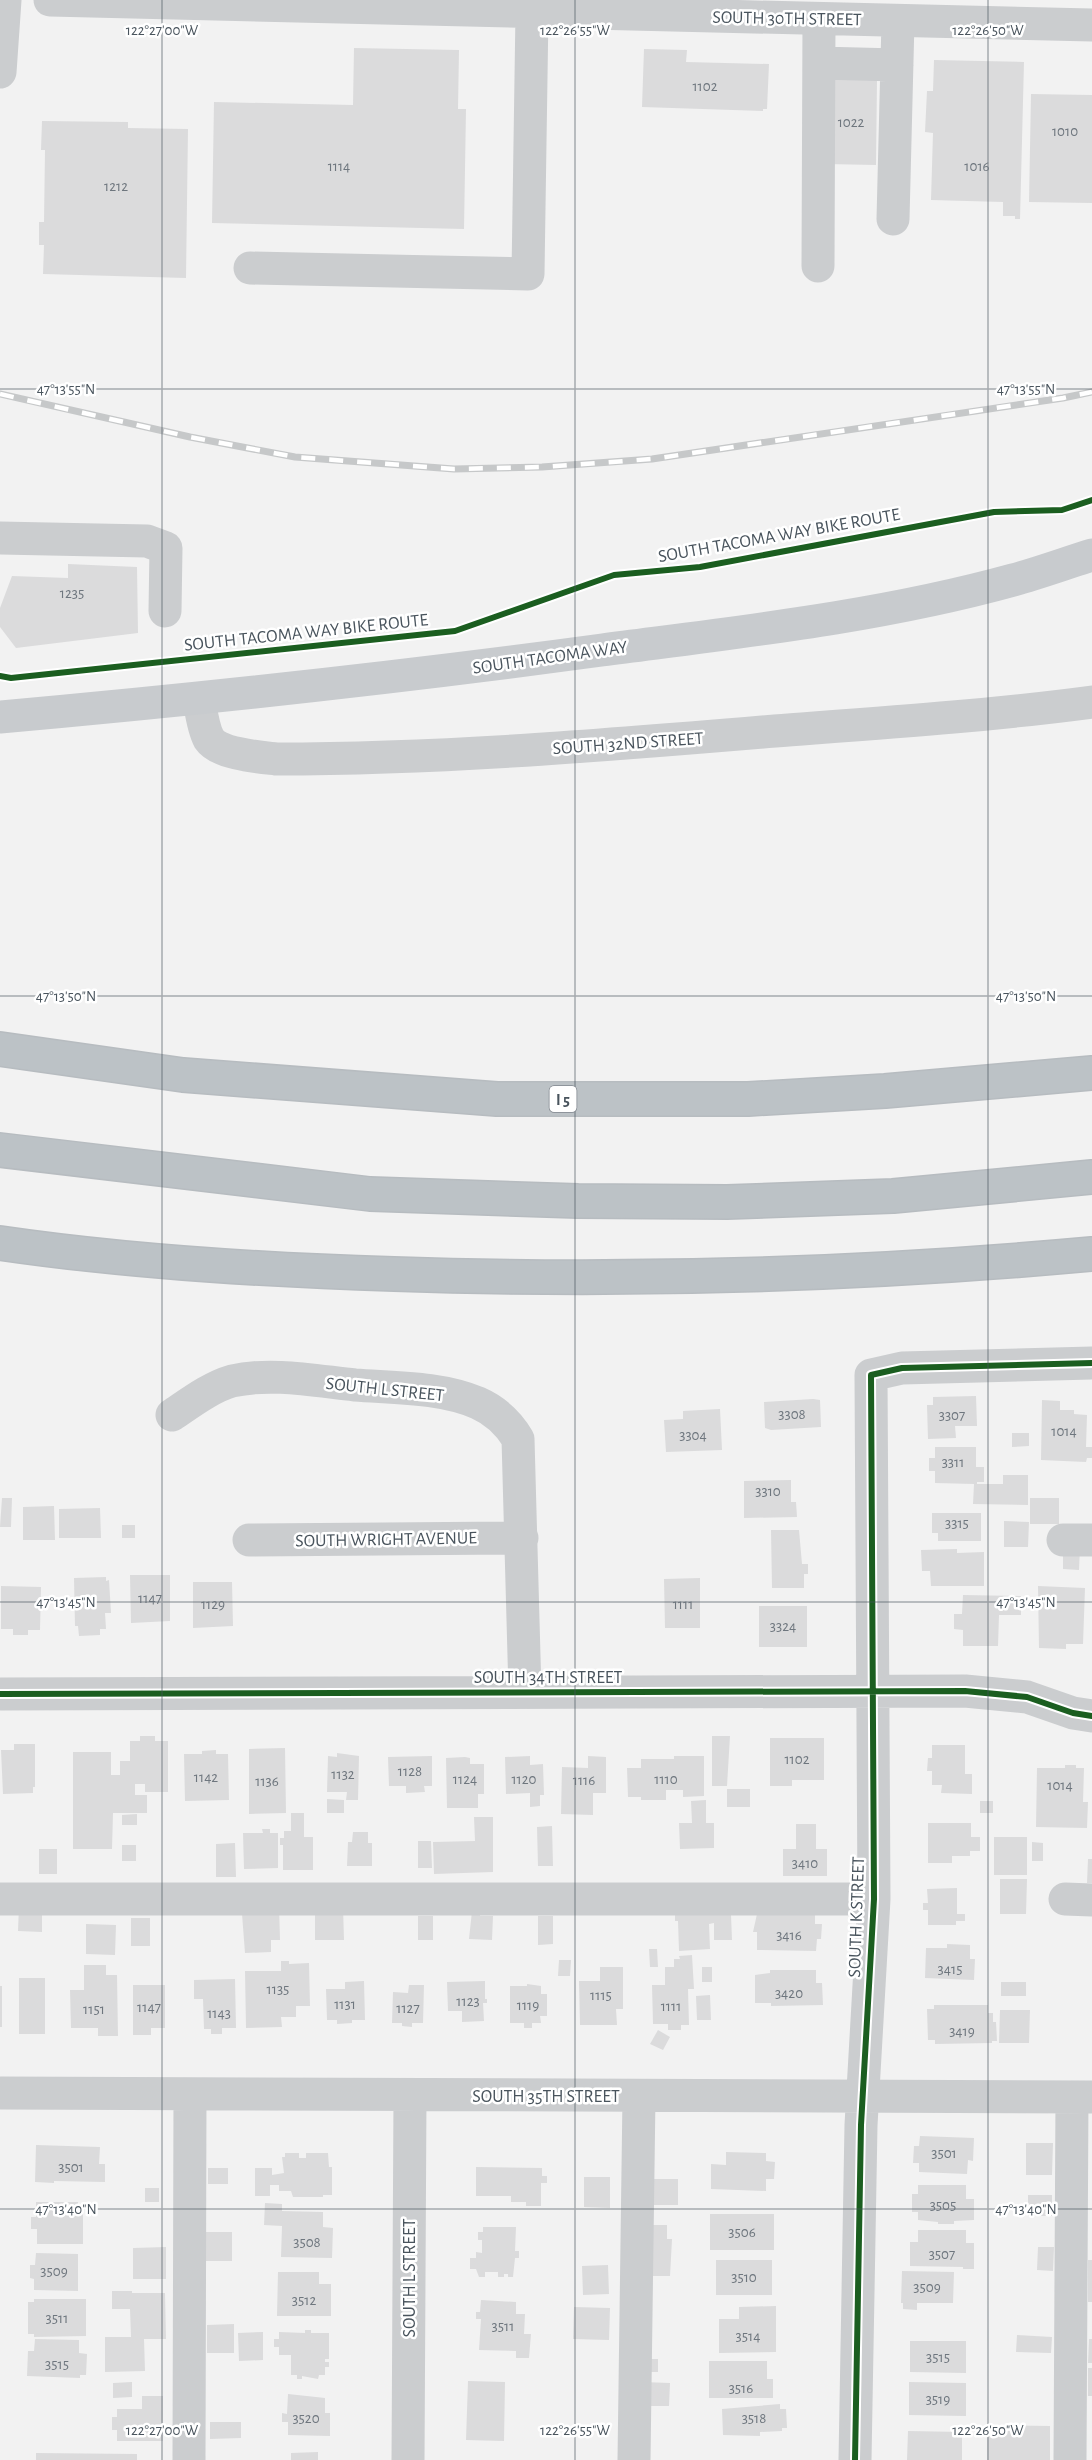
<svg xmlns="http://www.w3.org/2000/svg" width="1092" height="2460" font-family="'Alegreya Sans',sans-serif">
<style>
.building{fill:#dbdbdc}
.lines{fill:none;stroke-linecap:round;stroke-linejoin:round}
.highway-casing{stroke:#b7bcc0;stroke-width:36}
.minor{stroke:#cbcdcf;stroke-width:33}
.major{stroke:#c8cbce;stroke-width:33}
.highway{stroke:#bcc2c6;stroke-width:33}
.rail-casing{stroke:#c6c8c9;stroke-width:7}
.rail{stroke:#fff;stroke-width:4.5;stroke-dasharray:14;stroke-linecap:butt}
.cycleway-casing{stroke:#fff;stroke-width:10}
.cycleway{stroke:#1b5e20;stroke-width:6}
.ticks{fill:none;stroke:#49545d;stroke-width:1.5;stroke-opacity:0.45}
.labels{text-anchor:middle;stroke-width:5;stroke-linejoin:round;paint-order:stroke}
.number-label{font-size:15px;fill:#6e767e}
.shield{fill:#fff;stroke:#80878e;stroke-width:1.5}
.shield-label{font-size:16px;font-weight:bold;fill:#49545d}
.street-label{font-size:18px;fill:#49545d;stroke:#fff}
.ticks-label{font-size:15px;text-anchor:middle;fill:#49545d;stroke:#fff;stroke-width:5;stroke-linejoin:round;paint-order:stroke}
</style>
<rect width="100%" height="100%" fill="#f2f2f2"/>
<path class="building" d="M354 48 459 50 458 109H466L464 229 212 223 214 102 353 105Z
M644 49 687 50 686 62 769 64 767 109H763V111L642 107Z
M934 60 1024 62 1020 219H1015V216H1003V202L931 200 933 133 925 132 927 91H933Z
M827 79 877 80 876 165 825 164Z
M1031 94 1092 95V203L1029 202Z
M42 121 128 122V128L188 129 186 278 43 274 44 245H39V222H44L45 150H41Z
M68 564 137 567 138 633 16 648 0 627V608L12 576 68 578Z
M976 1396 977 1426H955L956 1438 928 1439 927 1405H933V1397Z
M813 1399 820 1400 821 1427 771 1430 765 1428 764 1402Z
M1042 1400 1060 1401V1410H1074V1414L1087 1415 1086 1447H1092V1458H1087L1086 1462 1041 1460Z
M720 1409 722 1450 666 1452 664 1420 683 1419V1411Z
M1012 1433H1029V1446L1012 1447Z
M935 1447H976V1467H984V1482H977V1484H1003V1475H1028V1505L973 1504 974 1484 935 1483V1471H929V1458H935Z
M791 1480V1502H796L797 1517 744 1518V1481Z
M2 1498H12L11 1527H0Z
M1030 1498H1059V1524H1030Z
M54 1506 55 1540H23V1507Z
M100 1508 101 1538H59V1509Z
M932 1513H981V1541H938V1533H932Z
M1004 1521 1029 1522 1028 1547H1004Z
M122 1525H135V1538H122Z
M771 1530H799L802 1564H808V1574H804V1588H772Z
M1063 1547H1080L1079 1570 1063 1569Z
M957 1549V1553L984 1552V1586H931L930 1571H922L921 1550Z
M130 1575H170V1621L131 1623Z
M106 1577V1581L109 1580 111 1613H105L106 1629H100V1635L79 1636 78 1626H75L74 1578Z
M700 1578V1628H665L664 1579Z
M193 1582H232L233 1626 193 1628Z
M1 1586 41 1587 40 1630H28V1635H13V1629H1Z
M1038 1586 1085 1588 1083 1644H1066V1649L1039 1648Z
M963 1595 1021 1596V1615H999L998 1646H963V1630L954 1629V1614H962Z
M759 1606H807V1647H759Z
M140 1736H155V1741H168V1792H145V1784H135V1795H147V1813H113L112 1849H73V1752H111V1775H120V1761H130V1741H140Z
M712 1736H730L727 1786H712Z
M770 1738H824V1780H792V1786H770Z
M14 1744H35V1787H33V1793L3 1794 1 1750H14Z
M932 1745H965V1774H972V1794L941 1793 942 1785H932V1771H927L928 1758H932Z
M285 1748 286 1813 249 1814V1749Z
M216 1750V1754H228L229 1800 185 1801 184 1754H202V1751Z
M337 1753 359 1756 358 1800H346L347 1792H327L328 1756 337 1757Z
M432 1756V1786H424L425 1792 406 1793V1786H389L388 1757Z
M530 1756V1765L543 1764 544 1795H540V1806L530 1807V1793L506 1794 505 1757Z
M588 1756 606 1757V1793H593V1815L561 1814 562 1767 588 1768Z
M674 1756H704V1796L683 1797V1790H666V1800H641V1797H628L627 1768H641V1759H674Z
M465 1757 470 1758V1764H484V1794H478V1808H447L446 1758Z
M1065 1765H1076V1768H1084L1083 1802H1088L1087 1828 1036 1827 1037 1768H1065Z
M727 1789H750V1807H727Z
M327 1799 344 1800V1813H327Z
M706 1800V1823H714V1848L680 1849 679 1823H692L691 1801Z
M980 1801H993V1813H980Z
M291 1813H304V1837H313V1870H283V1845H280V1838H284V1831H291Z
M137 1814V1825H122V1815Z
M474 1817H493V1872L434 1874 433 1842 475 1841Z
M928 1823H971V1837H980V1851H970V1856H952V1863H928Z
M796 1824H816V1849H827V1876H783V1849H796Z
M552 1826 553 1866H538L537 1827Z
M262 1829H270V1833H278V1868L244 1869 243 1833H263Z
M353 1832H368V1843H372V1866H347L348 1842H352Z
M994 1837H1027V1875H994Z
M418 1841H431L432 1868H418Z
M1032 1842 1043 1843V1861H1032Z
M235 1843 236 1877H216V1844Z
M122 1845H136V1861H122Z
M39 1849H57V1874H39Z
M1088 1859H1092V1883H1087Z
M1000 1879H1027L1026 1914H1000Z
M957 1888V1914H965V1921H956V1925H928V1910H923V1903H928L927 1889Z
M279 1905 280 1940H271V1952L245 1953 242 1914Z
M19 1906H42V1932L18 1931Z
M343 1907 344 1940H315V1908Z
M472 1911 480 1912V1916H493L492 1940 469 1939Z
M675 1913 731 1915 732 1940H714V1923L709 1924 710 1949 679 1951 678 1921H675Z
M757 1914 815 1915V1924H822L821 1939H817L816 1951 757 1950V1932H753Z
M418 1916H433V1940H418Z
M538 1916H553V1944L538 1945Z
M131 1918H150V1946H131Z
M86 1924 116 1925 115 1955 86 1954Z
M947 1944 970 1945V1959H975L974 1980 925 1978 926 1948H947Z
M649 1949H657L658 1967H650Z
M692 1955 694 1989H688L689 2025H681V2030H668V2024H653L652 1985H665V1967H674V1959H680L679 1956Z
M559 1960H571L570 1976H558Z
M281 1961H289V1964L309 1963 310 2006H296V2017H281L282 2027 246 2028 245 1971H281Z
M84 1965H106V1975H117L118 2036H98V2028H71L70 1990H84Z
M600 1967H623V2009H616L617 2025H580L579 1981H600Z
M702 1967H712V1982H702Z
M770 1970H816V1983H822L823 2005 771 2006V2003H755V1975L770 1973Z
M19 1978H45V2034H19Z
M235 1979 236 2028H222V2034H211V2029H204L203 1999H194V1980Z
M364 1981 365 2020H352V2023L337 2024V2020H327L326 1989H345V1982Z
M485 1981V1999H487V2003H483L484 2021 462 2022V2011H448L447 1982Z
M1001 1982H1026V1996H1001Z
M527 1984 541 1986V1994H547V2016H540L541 2023H532V2028H524V2023H510V1986H527Z
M133 1985H165V2028H151V2035H133Z
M409 1985H424L423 2023H412V2027L402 2026V2023H392L393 1992 408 1993Z
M0 1986H2V2027H0Z
M710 1995 711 2020H697L696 1996Z
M934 2005H988V2013H993V2022H996L997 2041H992V2043L935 2044V2040H928L927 2009H934Z
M1000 2010H1030L1029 2043H999Z
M658 2030 670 2037 663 2050 650 2044Z
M920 2136 974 2138 973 2161 968 2160 967 2174 919 2172V2163H913L914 2146H919Z
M1026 2143H1053L1052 2175H1026Z
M36 2145 100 2147 99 2164H105V2182L54 2181V2183L35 2182Z
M726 2152 766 2153V2161L775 2162 774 2179H766V2191L711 2189V2164L726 2165Z
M285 2153H299V2158H306V2153H328L329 2167H332V2195H323V2197H293L291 2191H279V2185H270V2196H255V2168H272V2175L284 2173 282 2157H285Z
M476 2167 542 2168V2176H547V2183H541V2206H526V2202H511V2196H476Z
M208 2168H228V2184H208Z
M584 2177H610V2208L584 2207Z
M650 2179H678V2205H650Z
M918 2185H966V2199H974V2220L954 2221V2224H938V2222L918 2220V2212H912V2194H918Z
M145 2188H159V2202H145Z
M1028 2195H1052V2216H1028Z
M36 2202H78V2214H83V2244H37V2229H31V2217H36Z
M265 2203 282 2204V2211L323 2212V2227L333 2228 332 2258 281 2257 282 2226 264 2225Z
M710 2214H774V2250H710Z
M647 2225H667V2239H672L670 2276H646Z
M483 2227H516L515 2251H519V2258H515L513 2277H508V2274H504V2277H498V2272H485V2277H479L476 2269H470V2258H476V2252L482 2253V2240H478V2232H483Z
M918 2230H966V2243H974V2269H963V2267L910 2266V2242H918Z
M206 2232H232V2261H206Z
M166 2247V2279H133V2248Z
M1038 2247H1054L1053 2271 1037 2270Z
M36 2253 78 2254V2291L34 2290V2279L30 2278V2265H35Z
M716 2260H772V2295H716Z
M1088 2260H1092V2302H1088Z
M608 2265 609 2294 583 2295 582 2266Z
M902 2271 954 2272 953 2303H917V2310L903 2309V2303H901Z
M278 2272H319V2284H331V2316H277Z
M112 2291H132V2293H165L166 2339H144L145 2371 105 2372V2337H131L130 2309H112Z
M34 2299H86V2336L34 2337V2334H28V2302H34Z
M481 2300 516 2302V2314H525L524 2334H531L529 2358H516V2351L479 2350 481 2319H476V2312H480Z
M776 2306V2352L719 2353V2319H739V2307Z
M574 2307 610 2308 609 2340 573 2339Z
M234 2324V2353H207V2325Z
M305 2330H311V2333H329V2359H325V2362H329V2367H325V2375H319L318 2379 302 2376V2379H297V2375H291V2355H279V2347H274V2339H279V2332L305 2333Z
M263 2332V2360L239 2361 238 2333Z
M1017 2335 1052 2337 1051 2353 1016 2352Z
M35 2339 79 2340V2353L87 2354 86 2375H80V2378L27 2376 28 2351H34Z
M1089 2339H1092V2363H1088Z
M910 2341H966V2373L910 2372Z
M645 2359H658V2372H644Z
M709 2361H767V2379H773V2398H709Z
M1088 2368H1092V2396H1088Z
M468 2381 505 2382 504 2441 466 2440Z
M132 2382V2397L113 2398V2383Z
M643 2382 670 2383 669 2406H643Z
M909 2382 966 2383V2416L909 2415Z
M288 2394 325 2398V2413H330V2436L288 2435V2422H282V2413L287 2414Z
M142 2396H163V2441H117V2430H112V2417H117V2409H142Z
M780 2404V2409H786L787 2428H782V2431L760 2432V2436L723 2435 722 2409Z
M210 2422H241V2438L210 2439Z
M987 2425 1050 2426V2460H987Z
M908 2431 962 2432V2460H907Z
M318 2452V2460H291V2453Z
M36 2453 137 2454V2460H36Z"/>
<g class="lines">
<g class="highway-casing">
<path id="highway" d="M0 1049 183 1075 497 1099H748L885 1091 1092 1073
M0 1150 370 1194 578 1201 727 1202 893 1196 1092 1177
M0 1243C130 1262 263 1270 394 1274 628 1282 860 1275 1092 1254"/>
</g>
<path class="minor" d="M50 0 1092 25
M819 63 897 65
M0 72 5 0
M893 219 898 21
M818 266 819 19
M250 268 528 274 532 12
M0 538 147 541 166 548 165 611
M199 699C201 711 203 728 209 739 219 754 259 757 276 759 442 759 609 745 775 731 881 723 987 716 1092 702
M172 1415C190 1403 211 1387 232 1381 271 1372 316 1381 355 1385 395 1388 441 1387 478 1403 496 1411 508 1422 518 1439L525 1692
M249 1540 522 1538
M1063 1540H1092
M0 1694 965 1691 1027 1697 1073 1713 1092 1716
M0 1899H874
M1065 1899 1092 1900
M0 2093 1092 2097
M189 2460 190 2094
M408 2460 410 2096
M634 2460 639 2096
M855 2460 861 2125 874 1899 871 1375 902 1368 1092 1363
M1070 2460 1072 2097"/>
<path class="major" d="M0 717C201 699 402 677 602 650 739 632 879 617 1013 580 1039 573 1066 563 1092 555"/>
<use href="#highway" class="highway"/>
<g class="rail-casing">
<path id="rail" d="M0 394 190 437 295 457 454 469 542 467 652 459 1063 398 1092 392"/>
</g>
<use href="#rail" class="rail"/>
<g class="cycleway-casing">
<path id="cycleway" d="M0 676 11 678 455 631 614 575 700 567 994 512 1062 510 1092 500
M0 1694 965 1691 1027 1697 1073 1713 1092 1716
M855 2460 861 2125 874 1899 871 1375 902 1368 1092 1363"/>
</g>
<use href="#cycleway" class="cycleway"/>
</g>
<path class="ticks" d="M162 0V2460M575 0V2460M988 0V2460M0 389H1092M0 996H1092M0 1602H1092M0 2209H1092"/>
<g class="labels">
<g class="number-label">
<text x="705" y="91">1102</text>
<text x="851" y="127">1022</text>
<text x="1065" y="136">1010</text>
<text x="339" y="171">1114</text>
<text x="977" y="171">1016</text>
<text x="116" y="191">1212</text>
<text x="72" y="598">1235</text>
<text x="792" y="1419">3308</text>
<text x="952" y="1420">3307</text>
<text x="1064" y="1436">1014</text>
<text x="693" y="1440">3304</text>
<text x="953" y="1467">3311</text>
<text x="768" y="1496">3310</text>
<text x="957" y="1528">3315</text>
<text x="150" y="1603">1147</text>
<text x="213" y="1609">1129</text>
<text x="683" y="1609">1111</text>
<text x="783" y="1631">3324</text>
<text x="797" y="1764">1102</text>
<text x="410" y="1776">1128</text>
<text x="343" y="1779">1132</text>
<text x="206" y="1782">1142</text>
<text x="465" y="1784">1124</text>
<text x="524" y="1784">1120</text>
<text x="666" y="1784">1110</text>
<text x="584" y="1785">1116</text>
<text x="267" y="1786">1136</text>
<text x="1060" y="1790">1014</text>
<text x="805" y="1868">3410</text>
<text x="789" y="1940">3416</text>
<text x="950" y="1974">3415</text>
<text x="278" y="1994">1135</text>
<text x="789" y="1998">3420</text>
<text x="601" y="2000">1115</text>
<text x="468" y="2006">1123</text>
<text x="345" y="2009">1131</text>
<text x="528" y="2010">1119</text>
<text x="671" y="2011">1111</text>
<text x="149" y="2012">1147</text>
<text x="408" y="2013">1127</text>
<text x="94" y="2014">1151</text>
<text x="219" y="2018">1143</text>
<text x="962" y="2036">3419</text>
<text x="944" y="2158">3501</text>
<text x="71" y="2172">3501</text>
<text x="943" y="2210">3505</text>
<text x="742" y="2237">3506</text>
<text x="307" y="2247">3508</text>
<text x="942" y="2259">3507</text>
<text x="54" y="2276">3509</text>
<text x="744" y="2282">3510</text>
<text x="927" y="2292">3509</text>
<text x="304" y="2305">3512</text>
<text x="57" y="2323">3511</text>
<text x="503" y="2331">3511</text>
<text x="748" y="2341">3514</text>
<text x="938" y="2362">3515</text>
<text x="57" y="2369">3515</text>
<text x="741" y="2393">3516</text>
<text x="938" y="2404">3519</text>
<text x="306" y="2423">3520</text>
<text x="754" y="2423">3518</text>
</g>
<rect class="shield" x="549.5" y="1086" width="27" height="26" rx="4.5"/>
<g class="shield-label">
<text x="563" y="1105">I 5</text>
</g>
<g class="street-label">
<text transform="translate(787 18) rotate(1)" y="6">SOUTH 30TH STREET</text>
<text transform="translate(779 535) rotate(-10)" y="6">SOUTH TACOMA WAY BIKE ROUTE</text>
<text transform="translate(306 632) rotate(-6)" y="6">SOUTH TACOMA WAY BIKE ROUTE</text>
<text transform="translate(550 657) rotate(-8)" y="6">SOUTH TACOMA WAY</text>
<text transform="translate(628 743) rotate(-4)" y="6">SOUTH 32ND STREET</text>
<text transform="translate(385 1389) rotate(6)" y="6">SOUTH L STREET</text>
<text transform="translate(386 1539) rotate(-1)" y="6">SOUTH WRIGHT AVENUE</text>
<text x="548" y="1683">SOUTH 34TH STREET</text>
<text transform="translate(856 1917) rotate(-88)" y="6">SOUTH K STREET</text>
<text x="546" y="2102">SOUTH 35TH STREET</text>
<text transform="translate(409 2278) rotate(-90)" y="6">SOUTH L STREET</text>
</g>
</g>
<g class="ticks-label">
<text x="162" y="35">122°27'00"W</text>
<text x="575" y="35">122°26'55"W</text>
<text x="988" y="35">122°26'50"W</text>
<text x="66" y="394">47°13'55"N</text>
<text x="1026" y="394">47°13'55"N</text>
<text x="66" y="1001">47°13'50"N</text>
<text x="1026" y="1001">47°13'50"N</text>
<text x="66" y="1607">47°13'45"N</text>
<text x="1026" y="1607">47°13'45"N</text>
<text x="66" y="2214">47°13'40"N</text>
<text x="1026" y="2214">47°13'40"N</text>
<text x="162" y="2435">122°27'00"W</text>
<text x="575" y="2435">122°26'55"W</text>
<text x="988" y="2435">122°26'50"W</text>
</g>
</svg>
